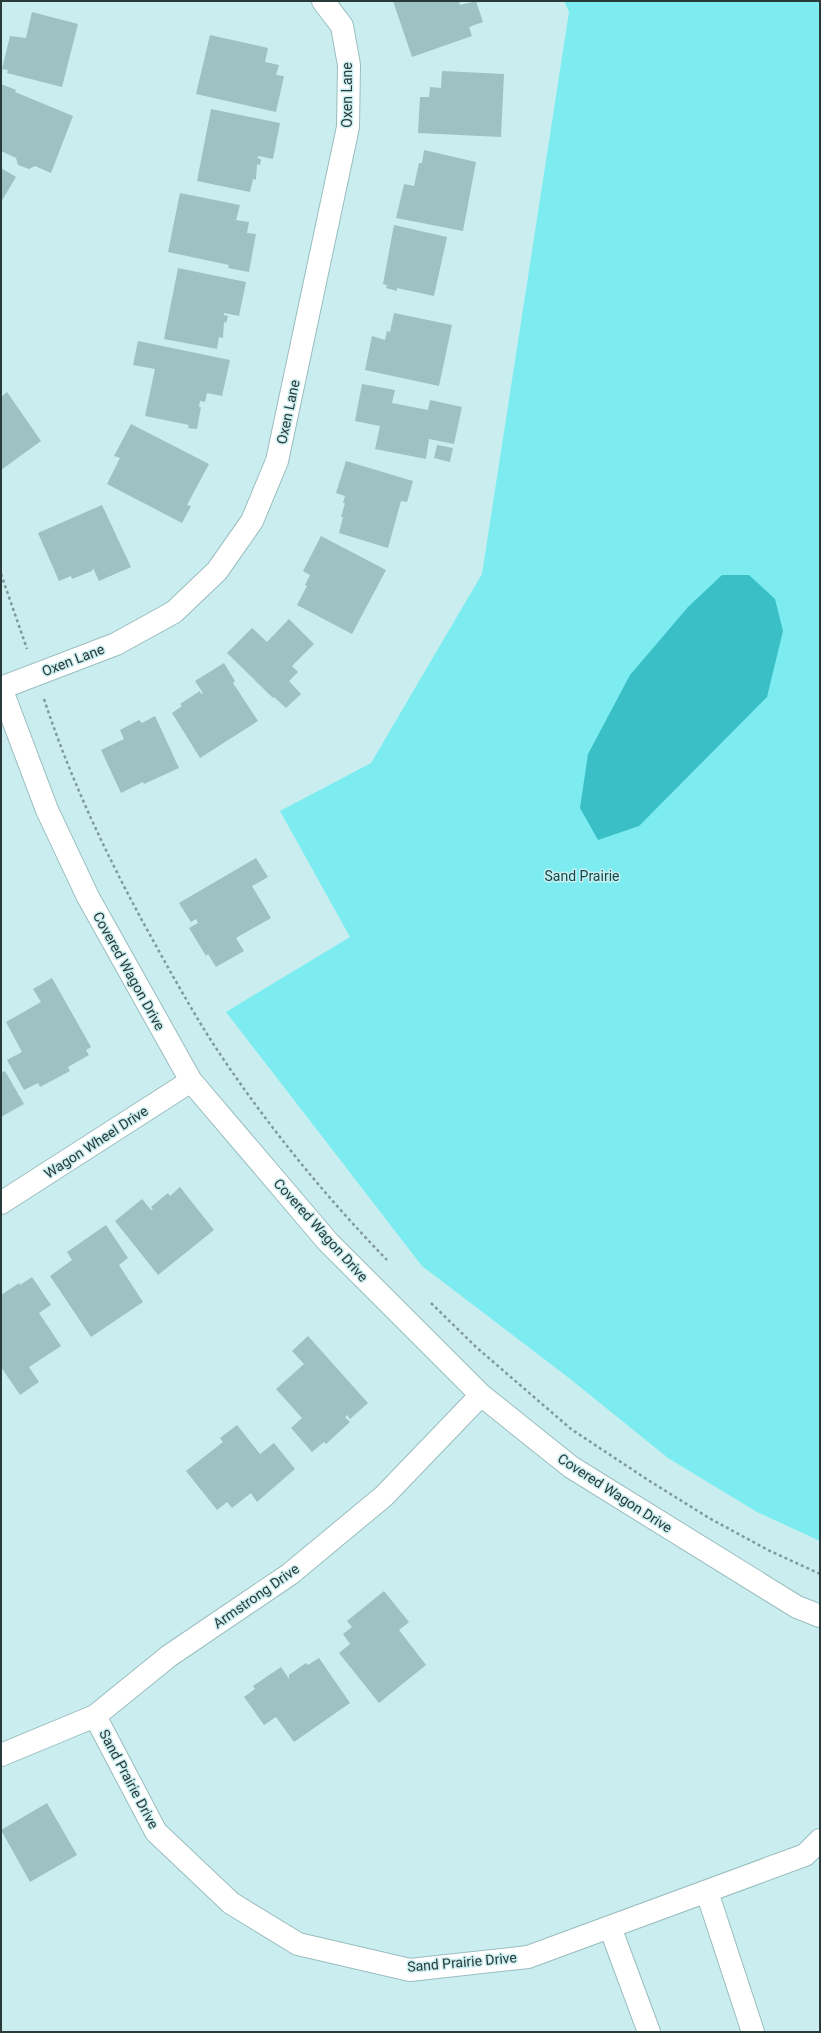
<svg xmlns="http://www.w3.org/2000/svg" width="821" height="2033" font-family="Roboto,sans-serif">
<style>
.green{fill:#7cecf1}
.water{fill:#39bfc5}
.building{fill:#9ec1c3}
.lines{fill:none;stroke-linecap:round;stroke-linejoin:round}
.minor-casing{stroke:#9abdbf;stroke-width:24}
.path{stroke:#809a9b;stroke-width:2.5;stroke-dasharray:3 3;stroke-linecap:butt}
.minor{stroke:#fff;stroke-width:22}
.labels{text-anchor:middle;stroke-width:3;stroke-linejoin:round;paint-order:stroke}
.street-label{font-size:14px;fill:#2a3939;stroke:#caeeef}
.park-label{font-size:14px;fill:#114a4d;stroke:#caeeef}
</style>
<rect width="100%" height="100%" fill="#caeeef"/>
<path class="green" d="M564 1H820V1541L757 1512 668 1458 569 1378 422 1266 226 1012 350 937 280 811 371 763 482 574 569 12Z"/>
<path class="water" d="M722 575H749L775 599 783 631 767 697 639 826 598 840 580 808 588 754 630 675 688 607Z"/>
<path class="building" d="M393 1H459L460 5 476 1 483 22 469 27 472 36 412 57Z
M32 12 78 24 62 87 7 73 8 70 2 69 10 36 26 38Z
M210 35 268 48 265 62 279 65 276 75 284 76 276 112 196 94Z
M442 71 504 74 501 137 418 133 420 97H429L430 87 441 88Z
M1 84 16 90 15 92 73 116 51 173 35 166 29 169 18 165 16 158 1 151Z
M211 109 280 123 273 159 259 156 257 158 261 159 260 165 257 164 256 180 253 179 250 192 197 181Z
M424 150 476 162 463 231 396 218 404 184 414 186 419 163H422Z
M1 168 16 177 1 202Z
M180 193 240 205 236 220 249 222 247 233 256 234 249 272 228 268 229 265 168 252Z
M394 225 447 237 434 296 397 288V291L386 288 387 285 383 284Z
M178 268 246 282 239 316 224 313V315L228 316 226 323 224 322 223 338 219 337 217 349 164 339Z
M394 313 452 325 439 386 365 370 372 336 385 340 387 331 390 332Z
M138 341 230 360 222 396 207 393 205 402 200 401 199 407H201L197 429 188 428 189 425 145 416 155 369 133 365Z
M362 384 395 390 392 403 428 410 430 400 462 407 454 444 429 439 426 459 375 449 380 426 355 421Z
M7 392 41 441 1 470V397Z
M131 424 209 464 187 505 191 506 182 523 107 484 120 458 114 456Z
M437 445 453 448 450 462 434 458Z
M346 461 413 481 407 502 401 501 388 548 339 533 343 517H341L345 503H343L345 496 336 493Z
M102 505 131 567 99 581 93 568 92 571 72 579 71 576 59 581 38 533Z
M321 536 386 570 352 634 297 605 307 586 305 585 310 575 303 571Z
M289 619 314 644 292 666 298 672 289 681 301 694 286 708 274 697 273 698 227 653 252 628 267 642Z
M224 663 235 681 233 683 258 721 200 758 172 713 182 706 180 704 200 691 201 694 203 693 195 681Z
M155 716 179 768 144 784 143 782 121 793 101 750 124 739 120 730 139 720 142 723Z
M256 858 268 877 252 886 271 918 236 938 244 951 216 967 208 954 206 956 189 928 198 923 196 919 191 922 179 903Z
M52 978 91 1047 86 1050 89 1055 68 1067 70 1071 40 1087 38 1083 24 1090 7 1060 22 1052 6 1022 41 1002 33 989Z
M5 1071 24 1104 1 1117V1073Z
M180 1187 214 1230 158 1275 115 1221 142 1199 151 1210 153 1209 151 1207 168 1193 170 1196Z
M106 1225 128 1258 119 1265 143 1302 91 1337 50 1276 72 1260 67 1252Z
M32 1277 51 1305 39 1313 61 1346 29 1367 39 1382 20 1395 1 1367V1295L19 1283 20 1285Z
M308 1336 368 1403 350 1419 347 1415 345 1417 350 1422 326 1444 324 1442 312 1452 291 1428 302 1418 276 1389 304 1364 292 1351Z
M237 1425 260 1454 274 1443 295 1469 257 1502 251 1493 232 1508 227 1502 217 1510 186 1471 223 1442 220 1438Z
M384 1591 409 1622 399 1630 426 1665 379 1703 339 1653 350 1644 343 1634 352 1627 347 1621Z
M319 1658 350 1703 294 1742 276 1717 264 1725 244 1697 255 1689 253 1686 281 1667 289 1679V1675L306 1663 308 1665Z
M47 1803 77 1855 30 1882 1 1830Z"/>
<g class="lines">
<g class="minor-casing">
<path id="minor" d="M1 688 47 810 88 897 191 1081 328 1242 481 1395 571 1467 797 1607 820 1616
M1 688 116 644 174 612 217 571 252 521 277 461 348 127 349 65 342 26 323 1
M1 1203 191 1081
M95 1716 156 1832 231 1903 298 1944 410 1970 528 1957 805 1855 820 1840
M1 1755 95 1716 169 1656 290 1574 384 1496 481 1395
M707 1892 753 2032
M610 1927 649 2032"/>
</g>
<path class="path" d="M1 574 27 649
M44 699C70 778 105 852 144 924 166 964 188 1004 212 1042 263 1120 323 1194 387 1260
M431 1303 476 1347 571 1429 648 1480 709 1518 768 1550 820 1574"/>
<use href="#minor" class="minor"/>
</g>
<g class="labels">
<g class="street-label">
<text transform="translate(347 95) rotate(-90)" y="5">Oxen Lane</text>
<text transform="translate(288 412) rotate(-78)" y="5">Oxen Lane</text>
<text transform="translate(73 660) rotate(-21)" y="5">Oxen Lane</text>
<text transform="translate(129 971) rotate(61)" y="5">Covered Wagon Drive</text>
<text transform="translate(96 1142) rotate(-33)" y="5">Wagon Wheel Drive</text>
<text transform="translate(321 1230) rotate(48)" y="5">Covered Wagon Drive</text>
<text transform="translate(615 1493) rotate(33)" y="5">Covered Wagon Drive</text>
<text transform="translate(256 1596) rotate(-35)" y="5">Armstrong Drive</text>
<text transform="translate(129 1779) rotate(62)" y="5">Sand Prairie Drive</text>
<text transform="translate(462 1962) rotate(-5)" y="5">Sand Prairie Drive</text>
</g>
<g class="park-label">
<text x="582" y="881">Sand Prairie</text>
</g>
</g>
<rect width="821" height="2033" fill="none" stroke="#2a3939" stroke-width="4"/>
</svg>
